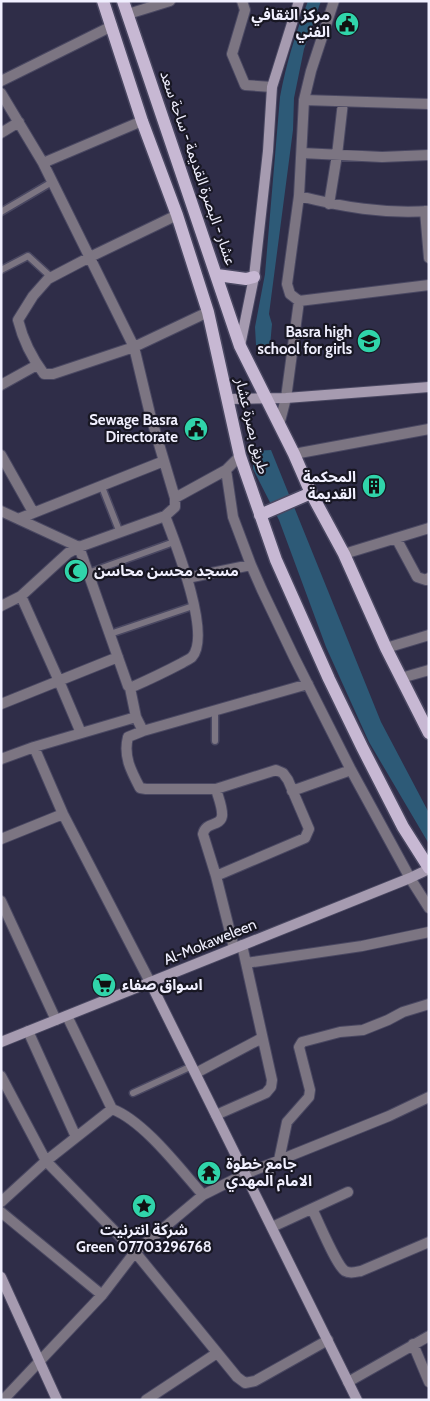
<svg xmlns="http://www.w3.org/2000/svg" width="430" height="1401" font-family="Cabin,'Noto Sans Arabic',sans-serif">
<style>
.water{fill:#2d5a77}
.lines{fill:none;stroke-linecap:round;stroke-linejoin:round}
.lane-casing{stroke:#4a4862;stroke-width:9}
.street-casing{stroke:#4a4862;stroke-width:12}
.secondary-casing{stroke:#4a4862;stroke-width:12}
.primary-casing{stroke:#4a4862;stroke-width:15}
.lane{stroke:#7c7582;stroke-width:6}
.street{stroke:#7c7582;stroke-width:10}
.secondary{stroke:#a69bb0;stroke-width:10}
.primary{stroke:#c7b8d3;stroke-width:12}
.labels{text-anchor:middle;stroke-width:4.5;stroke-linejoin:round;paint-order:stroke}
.poi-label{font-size:15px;font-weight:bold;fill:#f1f0ff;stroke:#181723;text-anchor:end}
.street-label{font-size:15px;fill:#f1f0ff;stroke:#181723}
</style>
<rect width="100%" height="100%" fill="#2f2d48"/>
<path class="water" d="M308 1H321L304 49 294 98 293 130 269 314 272 324 270 346 256 345 255 327 265 274 280 97C286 64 296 32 308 1Z
M271 450 381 722 429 813V844L369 742 326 647 279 520 253 469V451Z"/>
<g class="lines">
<g class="lane-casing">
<path id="lane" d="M1 212 52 182
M1 270 28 256 51 277
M102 487 120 533
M88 573 174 542
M110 634 193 606
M215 741V710
M133 1093 192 1066"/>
</g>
<g class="street-casing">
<path id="street" d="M242 1 245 10 232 54 245 85 272 87
M334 1 311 71 304 100 299 196 287 284 290 294 299 301 429 285
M128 14 170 1
M1 81 112 26
M1 93 43 163 134 347 150 414 175 498V507L165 516 79 547 68 553 21 596 1 606
M304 100 429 104
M1 133 19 122
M302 153 382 157 429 155
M43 163 142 121
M299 196C343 207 383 214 429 211
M329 204 337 155 343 102
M425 211 429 258
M177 215 90 257 48 279 33 296 18 320C23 340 32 358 44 374H53L134 347 208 312
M1 385 37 365
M279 425 286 398 299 301
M294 454 429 429
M1 455 33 512
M226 470 233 517 251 565 262 590 294 657 351 770 410 878 429 908
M175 498 226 470 240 456
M1 511 79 547 128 686 130 688 136 717 143 731 308 684
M18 519 164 461
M396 538 417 577 426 580 429 578
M344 554 429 528
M187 578 251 565
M21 596 59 681 81 733
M386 648 429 635
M401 678 429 670
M130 688C148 680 165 672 182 663 185 661 190 659 192 657 212 635 175 542 165 516
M1 704 118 657
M143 731 128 737C123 756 131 771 140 788L146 789H216L276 770 283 773 288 780 309 829 305 838 216 876
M34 747 63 814 150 982
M1 759 34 747 136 717
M216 789C218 797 223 808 222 816 220 827 206 821 203 834L216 876 234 948
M292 791 351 770
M1 839 63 814
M1 901 56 1020
M246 963 362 946 429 932
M28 1031 76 1137
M196 1073 262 1038
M1 1076 46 1161 135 1252 237 1377 245 1383 255 1381 328 1340
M112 1109C144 1121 180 1169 203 1195
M216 1115 266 1093 271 1087 272 1080 242 945
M279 1160 287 1122 309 1097 310 1090 299 1047 302 1042 340 1032 363 1030 388 1020 403 1012 429 1004
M1 1202 46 1161 112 1109 67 1016
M312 1209C318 1220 336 1265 345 1271 350 1274 356 1272 361 1271L429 1242
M1 1212 102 1295
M272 1227 348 1192
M413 1344 429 1382
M348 1382 429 1336
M3 1400 102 1295 135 1252 203 1195 245 1174 389 1116 429 1097
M146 1400 217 1353"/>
</g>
<g class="secondary-casing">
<path id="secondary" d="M240 346 254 277 268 151 272 87 299 1
M228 399 286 398 429 387
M150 982 357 1400
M1 1042 410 878 429 869
M1 1277 57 1400"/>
</g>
<g class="primary-casing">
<path id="primary" d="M103 1 142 121 177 215 208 312 240 456 276 560 329 679 362 747 403 827 429 868
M123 1 240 346 294 454 311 493 344 554 386 648 429 733
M217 275 246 279 254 277
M260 515 311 493"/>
</g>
<use href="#lane" class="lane"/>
<use href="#street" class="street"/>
<use href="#secondary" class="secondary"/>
<use href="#primary" class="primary"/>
</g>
<defs>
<g id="civic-disc" transform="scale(1.25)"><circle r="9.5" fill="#30d4aa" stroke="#181723"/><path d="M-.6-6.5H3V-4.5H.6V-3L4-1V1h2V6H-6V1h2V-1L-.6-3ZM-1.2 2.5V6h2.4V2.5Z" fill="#111"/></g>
<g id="school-disc" transform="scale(1.25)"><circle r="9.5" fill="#30d4aa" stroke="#181723"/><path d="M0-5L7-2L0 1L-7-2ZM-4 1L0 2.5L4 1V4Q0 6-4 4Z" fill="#111"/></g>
<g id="building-disc" transform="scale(1.25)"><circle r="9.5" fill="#30d4aa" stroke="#181723"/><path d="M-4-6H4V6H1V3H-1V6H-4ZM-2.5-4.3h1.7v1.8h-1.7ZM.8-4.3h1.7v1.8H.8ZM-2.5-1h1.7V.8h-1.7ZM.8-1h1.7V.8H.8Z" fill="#111"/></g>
<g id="mosque-disc" transform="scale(1.25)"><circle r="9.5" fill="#30d4aa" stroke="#181723"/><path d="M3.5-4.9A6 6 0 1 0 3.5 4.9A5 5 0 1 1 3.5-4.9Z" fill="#111"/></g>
<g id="supermarket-disc" transform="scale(1.25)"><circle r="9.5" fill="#30d4aa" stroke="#181723"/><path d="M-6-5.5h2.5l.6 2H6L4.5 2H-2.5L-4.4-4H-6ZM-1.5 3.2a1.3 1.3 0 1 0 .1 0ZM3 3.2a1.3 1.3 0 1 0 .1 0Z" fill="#111"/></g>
<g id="temple-disc" transform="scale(1.25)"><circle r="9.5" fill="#30d4aa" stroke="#181723"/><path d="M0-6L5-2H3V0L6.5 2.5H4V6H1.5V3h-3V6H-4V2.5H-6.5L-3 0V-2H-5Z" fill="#111"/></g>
<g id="sight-disc" transform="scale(1.25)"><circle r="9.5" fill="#30d4aa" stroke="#181723"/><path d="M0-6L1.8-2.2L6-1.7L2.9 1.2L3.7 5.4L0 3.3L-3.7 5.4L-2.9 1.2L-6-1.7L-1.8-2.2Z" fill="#111"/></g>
</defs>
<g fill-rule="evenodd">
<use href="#civic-disc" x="347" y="24"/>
<use href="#school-disc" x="369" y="341"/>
<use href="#civic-disc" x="196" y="429"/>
<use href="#building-disc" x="374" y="486"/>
<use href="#mosque-disc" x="76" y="571"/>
<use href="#supermarket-disc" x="104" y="985"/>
<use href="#temple-disc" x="209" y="1173"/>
<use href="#sight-disc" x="144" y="1206"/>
</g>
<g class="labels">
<g class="poi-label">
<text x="330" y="20">مركز الثقافي<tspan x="330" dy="17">الفني</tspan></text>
<text x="352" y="337">Basra high<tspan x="352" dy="17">school for girls</tspan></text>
<text x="178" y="425">Sewage Basra<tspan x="178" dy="17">Directorate</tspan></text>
<text x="356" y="482">المحكمة<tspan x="356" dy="17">القديمة</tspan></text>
<text x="94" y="576" text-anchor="start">مسجد محسن محاسن</text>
<text x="122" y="990" text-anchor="start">اسواق صفاء</text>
<text x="226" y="1169" text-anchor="start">جامع خطوة<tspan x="226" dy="17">الامام المهدي</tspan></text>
<text x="144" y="1235" text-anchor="middle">شركة انترنيت<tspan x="144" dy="17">Green 07703296768</tspan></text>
</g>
<g class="street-label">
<text transform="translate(198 168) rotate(71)" y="5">عشار - البصرة القديمة - ساحة سعد</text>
<text transform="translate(252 426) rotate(76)" y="5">طريق بصرة عشار</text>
<text transform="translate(210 942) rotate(-22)" y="5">Al-Mokaweleen</text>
</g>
</g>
<rect width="430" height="1401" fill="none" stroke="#f1f0ff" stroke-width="5"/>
</svg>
